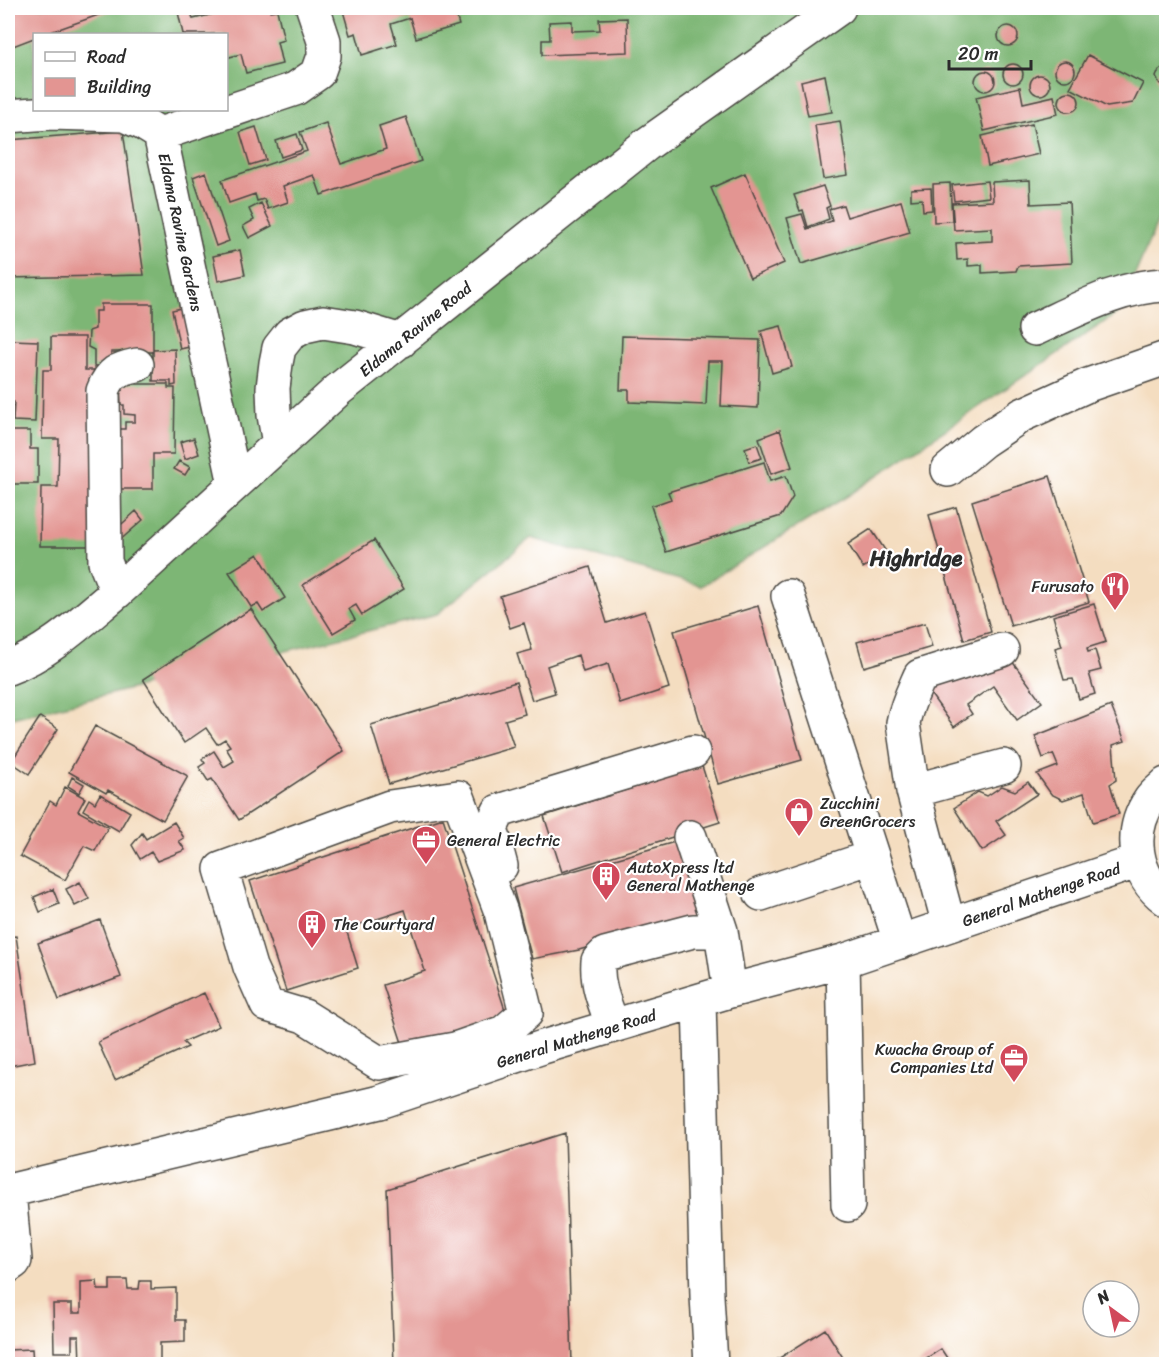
<svg xmlns="http://www.w3.org/2000/svg" width="1174" height="1372" font-family="Sriracha,sans-serif">
<style>
.forest{fill:#7db674;stroke:#547050;stroke-width:1.5;fill-rule:evenodd}
.building{fill:#e39592}
.lines{fill:none;stroke-linecap:round;stroke-linejoin:round}
.minor-casing{stroke:#494641;stroke-width:36}
.minor{stroke:#fff;stroke-width:33}
.labels{text-anchor:middle;stroke-width:4.5;stroke-linejoin:round;paint-order:stroke}
.street-label{font-size:16px;fill:#2b2b2b;stroke:#fff}
.poi-label{font-size:16px;fill:#2b2b2b;stroke:#fff;text-anchor:start}
.district-label{font-size:22px;font-weight:bold;fill:#2b2b2b;stroke:#fff}
</style>
<rect width="100%" height="100%" fill="#fff"/>
<filter id="ink" filterUnits="userSpaceOnUse"><feTurbulence type="fractalNoise" baseFrequency=".0167" numOctaves="2"/><feDisplacementMap in="SourceGraphic" scale="12" xChannelSelector="R" yChannelSelector="G"/><feConvolveMatrix kernelMatrix="1 2 1 2 8 2 1 2 1" color-interpolation-filters="sRGB"/></filter>
<filter id="wash" filterUnits="userSpaceOnUse"><feTurbulence type="fractalNoise" baseFrequency=".008" numOctaves="4" result="noise"/><feDisplacementMap in="SourceGraphic" scale="24" xChannelSelector="R" yChannelSelector="G"/><feGaussianBlur stdDeviation="1.35" result="paint"/><feColorMatrix in="noise" values="0 0 0 0 0 0 0 0 0 0 0 0 0 0 0 0 0 1.4 0 .05"/><feComposite in="paint" operator="in"/></filter>
<g filter="url(#wash)">
<rect width="100%" height="100%" fill="#f4ddc0"/>
<path class="forest" d="M8 8H1166V202L1119 312 849 495 701 586 531 538 437 614 8 719ZM34 34H226V110H34Z"/>
<g id="blocks">
<path class="building" d="M8 8H118L45 34H34V38L8 48Z
M177 8H190L193 19 238 8H269L270 11 277 10 284 40 277 42 282 64 246 73 241 54 226 58V34H183Z
M348 8H454L459 25 416 38 410 18 391 24 397 44 362 55 356 33 350 35 343 11 348 9Z
M627 18 628 52 542 55V40H550L549 22 572 21V31L600 30 599 19Z
M998 36a10 10 0 1 1 20 0a10 10 0 1 1-20 0Z
M1088 55 1143 83 1133 103 1107 107 1070 88Z
M1055 71a10 10 0 1 1 20 0a10 10 0 1 1-20 0Z
M1003 74a10 10 0 1 1 20 0a10 10 0 1 1-20 0Z
M1166 66V86L1159 83 1156 77 1159 70Z
M975 81a10 10 0 1 1 20 0a10 10 0 1 1-20 0Z
M1030 85a10 10 0 1 1 20 0a10 10 0 1 1-20 0Z
M825 75 832 112 808 116 801 81Z
M1020 87 1023 103 1054 96 1058 114 984 131 976 97Z
M1059 102a10 10 0 1 1 20 0a10 10 0 1 1-20 0Z
M406 117 421 161 321 195 314 175 283 186 288 202 268 209 264 199 257 201 255 194 229 203 222 180 307 151 300 132 326 123 341 164 386 149 379 126Z
M840 121 848 175 823 179 815 125Z
M1032 124 1039 154 988 166 982 136Z
M256 127 266 160 250 165 240 132Z
M123 131 144 275 8 278V140Z
M297 134 302 150 281 157 276 141Z
M206 172 229 241 216 246 193 177Z
M745 173 784 263 750 278 711 188Z
M1030 180 1031 204 1069 202 1072 263 1018 266 1016 271 982 273V265L968 266V259L957 260 956 243 992 241V228L954 230 952 203 993 201 992 182Z
M987 181 989 197 954 201 952 185Z
M950 183 952 221 934 222 933 184Z
M823 186 830 206 826 208 829 219 808 227 803 210 800 211 794 195Z
M931 188 932 210 923 211 922 199 911 200V189Z
M901 201 910 232 801 264 787 218 802 214 807 229 832 221 829 209 843 205 847 217Z
M261 203 272 226 249 238 243 226 254 220 249 209Z
M240 250 245 275 218 281 213 256Z
M101 304H153V352H111V366H94V350L88 347 89 331 95 329V311H101Z
M195 305 203 344 180 349 172 310Z
M8 318H12V340L38 341 35 422 13 421 14 402H8Z
M781 326 792 367 772 373 761 331Z
M622 336 760 340 758 408 721 406 723 361H708L706 405 629 402V390H620Z
M51 337H85V370H96L95 546H40L41 487H58L59 439H42L43 370H51Z
M175 349 176 385 171 386V381H153V350Z
M120 384H168V388H175L174 454H153V489H116V429H125V422H135V415L124 414V405H121Z
M8 405H11L10 431H30V449H38V484H8Z
M780 430 792 467 771 474 759 438Z
M194 438 199 454 185 459 180 442Z
M757 444 762 458 749 462 745 448Z
M179 461 190 467 185 475 174 469Z
M764 462 770 481 786 476 793 497 781 516 666 552 651 506 671 499 668 492Z
M1050 476 1089 602 1011 626 972 501Z
M956 507 991 632 964 640 929 515Z
M136 511 143 520 117 543 110 535Z
M871 529 887 553 863 568 848 544Z
M374 540 404 589 362 615 356 605 349 609 355 620 333 633 303 585Z
M258 554 285 598 263 612 258 604 251 607 229 572Z
M590 567 607 623 645 611 669 688 620 704 608 664 583 672 578 655 547 666 555 693 532 700 517 654 532 650 524 623 510 628 500 596Z
M1094 604 1106 642 1087 648 1088 652 1095 650 1101 670 1089 673 1095 694 1079 699 1073 679 1064 680 1055 648 1062 646 1053 616Z
M758 606 802 760 718 784 674 631Z
M251 609 344 751 239 820 212 779 208 781 199 767 205 763 202 759 214 751 224 767 234 761 226 748 230 746 225 739 217 744 206 728 184 743 143 679Z
M925 623 932 647 864 667 857 642Z
M1009 657 1042 702 1017 720 993 686 966 705 972 714 954 727 927 689Z
M516 682 525 714 505 720 514 747 389 784 371 725Z
M1111 706 1125 741 1113 745 1116 780 1110 784 1119 814 1093 822 1084 793 1063 800 1051 794 1037 774 1058 766 1053 754 1043 758 1035 736Z
M40 717 58 729 29 774 11 762Z
M95 726 188 776 163 820 108 790 106 793 69 772Z
M702 766 720 822 562 872 544 816Z
M72 777 84 784 79 793 68 786Z
M1028 782 1037 794 996 821 1006 835 982 851 954 808 978 792 987 796 1002 786 1015 791Z
M65 787 85 798 78 811 108 827 95 851 84 846 65 880 20 856 50 801 56 805Z
M100 794 130 812 119 831 83 810 89 799 95 803Z
M443 818 507 1016 404 1049 383 985 425 971 405 910 346 929 358 968 286 991 250 881Z
M174 822 184 838 179 841 185 850 157 861 151 852 140 859 132 845 142 833 146 839Z
M675 842 701 914 579 950 532 959 513 888Z
M80 882 89 899 75 906 66 889Z
M53 889 59 904 40 912 34 897Z
M100 920 121 977 59 1000 38 943Z
M16 936 35 1061 9 1066 8 1058V937Z
M204 993 219 1026 183 1042 188 1047 115 1080 98 1042Z
M565 1133 572 1364H394L387 1189Z
M110 1280H127L128 1289H139L140 1281H151V1289L176 1288V1320H185V1342L160 1343V1364H80L79 1336H72V1352H54L53 1304H72V1313H81V1282L97 1281 98 1290H110Z
M825 1329 847 1364H770Z
M32 1349 33 1364H8V1350Z
M941 1349 951 1364H917Z"/>
</g>
</g>
<g filter="url(#ink)">
<use href="#blocks" fill-opacity="0" stroke="#494641" stroke-width="1.5"/>
<g class="lines">
<g class="minor-casing">
<path id="minor" d="M8 116 49 113 124 115 142 123 160 134 235 484
M160 134 295 89 318 73 324 56V41L313 8
M1035 329C1077 310 1120 286 1166 285
M279 444 274 415 273 388 276 363 279 348 290 334 305 326 323 322 355 327 401 341
M948 470 983 441 1022 415 1088 385 1166 358
M117 592 105 562 103 391C110 372 118 369 137 365
M788 596 900 942
M8 668C49 653 83 620 117 592L338 390 647 144 839 8
M1166 784C1161 789 1154 794 1150 800 1128 832 1134 876 1166 899
M913 791 1004 766
M458 797 501 912 526 1013 504 1032 455 1049 379 1063 304 1016 267 1005 250 967 221 869 390 807Z
M690 837 721 931 730 991
M501 866 491 828 499 811 693 752
M761 894 872 857
M949 925 913 791 903 723C906 706 913 692 920 676L1002 650
M843 961 848 1205
M699 1001 707 1296 711 1364
M613 1026C605 1005 596 984 598 961L605 954 693 931H721
M8 1191 380 1102 543 1047 730 991 843 961 1139 861
M8 1266 14 1262 15 1260 9 1191"/>
</g>
<use href="#minor" class="minor"/>
</g>
</g>
<defs>
<g id="restaurant-pin" transform="scale(1.5)"><path d="M0 17L-7.5 6A9.5 9.5 0 1 1 7.5 6Z" fill="#d1495b" stroke="#fff"/><path d="M-5-6h1v4h1v-4h1v4h1v-4h1v5L-1.5 .5V6h-2V.5L-5-1ZM5-6V6H3V1.5H1.5Q1.5-4 5-6Z" fill="#fff"/></g>
<g id="shop-pin" transform="scale(1.5)"><path d="M0 17L-7.5 6A9.5 9.5 0 1 1 7.5 6Z" fill="#d1495b" stroke="#fff"/><path d="M-5-2.5h2.3a2.7 3.5 0 0 1 5.4 0H5L5.5 6h-11ZM-1.5-2.5h3a1.5 2.3 0 0 0-3 0Z" fill="#fff"/></g>
<g id="office-pin" transform="scale(1.5)"><path d="M0 17L-7.5 6A9.5 9.5 0 1 1 7.5 6Z" fill="#d1495b" stroke="#fff"/><path d="M-6-3h4V-5.5h4V-3h4V5H-6ZM-1-4.5V-3h2v-1.5ZM-6 0V1H6V0Z" fill="#fff"/></g>
<g id="building-pin" transform="scale(1.5)"><path d="M0 17L-7.5 6A9.5 9.5 0 1 1 7.5 6Z" fill="#d1495b" stroke="#fff"/><path d="M-4-6H4V6H1V3H-1V6H-4ZM-2.5-4.3h1.7v1.8h-1.7ZM.8-4.3h1.7v1.8H.8ZM-2.5-1h1.7V.8h-1.7ZM.8-1h1.7V.8H.8Z" fill="#fff"/></g>
</defs>
<g fill-rule="evenodd">
<use href="#restaurant-pin" x="1115" y="586"/>
<use href="#shop-pin" x="799" y="812"/>
<use href="#office-pin" x="426" y="840"/>
<use href="#building-pin" x="606" y="876"/>
<use href="#building-pin" x="312" y="924"/>
<use href="#office-pin" x="1014" y="1058"/>
</g>
<g class="labels">
<g class="street-label">
<text transform="translate(181 232) rotate(78)" y="6">Eldama Ravine Gardens</text>
<text transform="translate(415 329) rotate(-39)" y="6">Eldama Ravine Road</text>
<text transform="translate(1041 894) rotate(-19)" y="6">General Mathenge Road</text>
<text transform="translate(576 1038) rotate(-17)" y="6">General Mathenge Road</text>
</g>
<g class="poi-label">
<text x="1094" y="592" text-anchor="end">Furusato</text>
<text x="820" y="809">Zucchini<tspan x="820" dy="18">GreenGrocers</tspan></text>
<text x="447" y="846">General Electric</text>
<text x="627" y="873">AutoXpress ltd<tspan x="627" dy="18">General Mathenge</tspan></text>
<text x="333" y="930">The Courtyard</text>
<text x="993" y="1055" text-anchor="end">Kwacha Group of<tspan x="993" dy="18">Companies Ltd</tspan></text>
</g>
<g class="district-label">
<text x="916" y="566">Highridge</text>
</g>
</g>
<rect width="1174" height="1372" fill="none" stroke="#fff" stroke-width="30"/>
<rect x="33" y="33" width="195" height="78" fill="#ffffff" stroke="#aaaaaa" stroke-width="1.5"/>
<rect x="45" y="52" width="30" height="9" fill="#ffffff" stroke="#aaaaaa" stroke-width="1.5"/>
<text x="87" y="63" font-size="18" fill="#2b2b2b">Road</text>
<rect x="45" y="78" width="30" height="18" fill="#e39592" stroke="#aaaaaa" stroke-width="1.5"/>
<text x="87" y="93" font-size="18" fill="#2b2b2b">Building</text>
<g transform="translate(1111 1309) rotate(327)"><circle r="28" fill="#ffffff" stroke="#aaaaaa" stroke-width="1.5"/>
<path d="M0-4.5L10 22L0 15L-10 22Z" fill="#d1495b"/>
<text y="-9" font-size="16" font-weight="bold" text-anchor="middle" fill="#2b2b2b">N</text>
</g>
<path d="M949 60v9h82v-9" fill="none" stroke="#2b2b2b" stroke-width="3"/>
<text x="958" y="60" font-size="18" fill="#2b2b2b" stroke="#ffffff" stroke-width="4.5" paint-order="stroke">20 m</text>
</svg>
